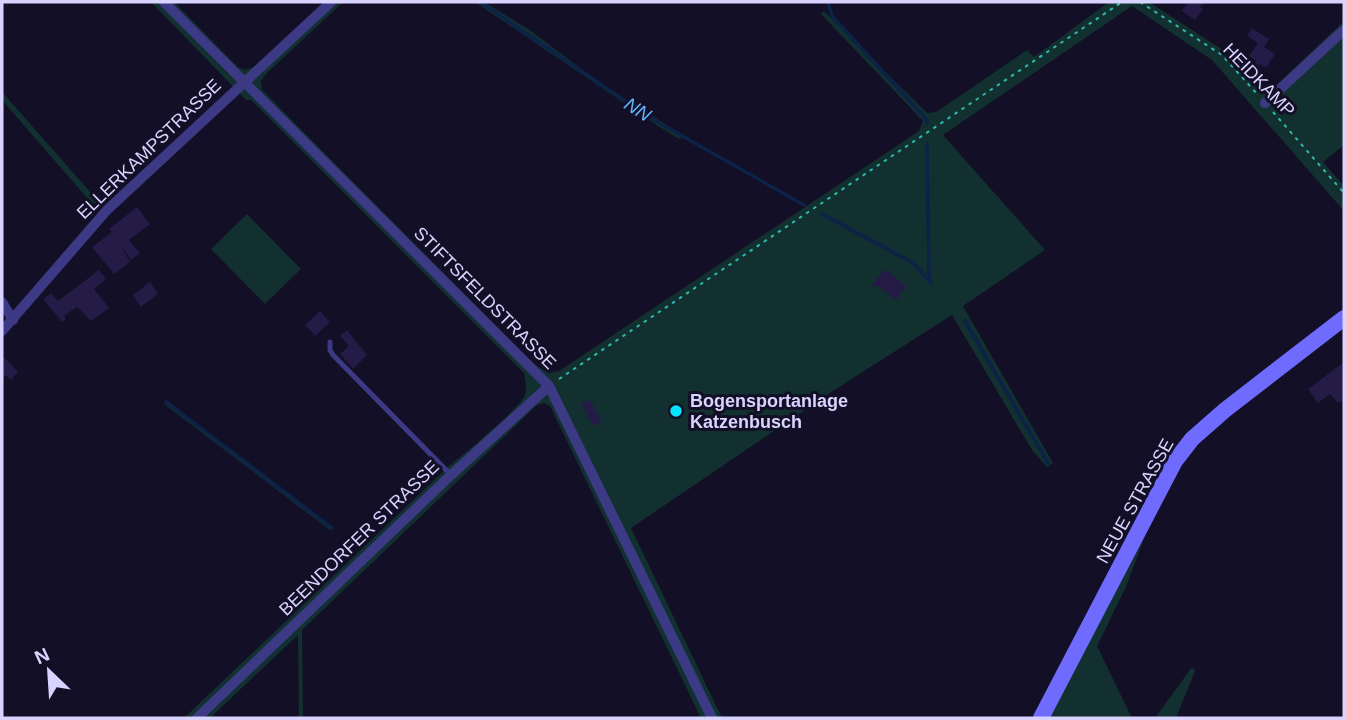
<svg xmlns="http://www.w3.org/2000/svg" width="1346" height="720" font-family="Arial,sans-serif">
<style>
.green{fill:#12302f}
.lines{fill:none;stroke-linecap:round;stroke-linejoin:round}
.stream{stroke:#0c2248;stroke-width:3.5}
.building{fill:#241b47}
.path{stroke:#2fb8b0;stroke-width:2;stroke-dasharray:3.5 5;stroke-linecap:butt}
.lane{stroke:#3d3a85;stroke-width:5}
.street{stroke:#3d3a85;stroke-width:10}
.secondary{stroke:#6f6bff;stroke-width:16}
.poi-dot{fill:#00e5ff;stroke:#130f26;stroke-width:2.5}
.labels{text-anchor:middle;stroke-width:6;stroke-linejoin:round;paint-order:stroke}
.street-label{font-size:18px;fill:#d9d4ff;stroke:#130f26}
.poi-label{font-size:18px;font-weight:bold;fill:#d9d4ff;stroke:#130f26;text-anchor:start}
.water-label{font-size:19px;font-style:italic;fill:#62b6ff;stroke:#130f26}
</style>
<rect width="100%" height="100%" fill="#130f26"/>
<path class="green" d="M151 2H174L238 67 245 70 254 67 324 2H343L267 73 261 81 262 90 535 365 549 373 559 371 919 131 923 121 821 14 824 11 927 113 936 112 1027 50 1034 57 1109 2H1149L1223 50 1261 89 1271 90 1344 21V145L1323 162 1344 186V211L1212 60 1132 6 943 135 1045 250 963 306 1053 463 1047 467 1032 450 952 315 833 391 631 528 722 718H701L550 406 544 403 536 406 302 630 303 718H299L298 635 210 718H184L449 466C463 455 521 407 525 395 527 387 525 380 524 373L251 100H246Z
M475 2H484L531 31 600 83 686 137 679 139 658 126Z
M2 92 99 202 94 206 2 100Z
M247 214 301 269 265 304 211 249Z
M166 400 333 527 330 530 164 404Z
M1146 533 1126 587 1097 646 1132 718H1047Z
M1192 667 1195 671 1176 718H1155Z"/>
<g class="lines">
<path class="stream" d="M480 2 647 116 804 205
M828 2 832 16 927 120V124
M927 144 929 280
M822 214 913 263 931 283
M965 321 1048 463
M166 402 332 528"/>
</g>
<path class="building" d="M1188 2H1204L1200 7 1203 9 1195 20 1182 11Z
M1252 28 1269 39 1264 47 1275 54 1266 68 1260 64 1258 67 1254 64 1256 61 1249 56 1258 43 1247 36Z
M137 207 150 224 129 240 140 253 131 260 121 246 130 262 114 274 92 247 112 232 109 229Z
M885 269 906 286 896 300 877 285 875 288 872 285Z
M99 270 106 279 94 289 109 308 91 321 77 307 64 316 66 319 62 322 43 299 51 293 58 301Z
M150 282 158 294 141 307 133 295Z
M320 311 330 322 315 336 305 325Z
M347 330 367 355 353 369 340 354 349 346 340 336Z
M2 355 18 372 11 380 6 375 2 379Z
M1344 362V405L1341 401 1338 403 1330 394 1318 403 1308 389Z
M590 400 602 422 593 426 581 404Z"/>
<g class="lines">
<path class="path" d="M1140 2 1222 55 1258 95
M1273 112 1344 193
M559 379 1122 2"/>
<path class="lane" d="M330 342V350L333 355 451 475"/>
<path class="street" d="M164 2 549 386 712 718
M1265 103 1344 30
M2 302 13 320
M2 331 107 210 331 2
M197 718 451 475 549 386"/>
<path class="secondary" d="M1041 718 1175 461 1192 439 1225 410 1344 318"/>
</g>
<circle class="poi-dot" cx="676" cy="411" r="7"/>
<g class="labels">
<g class="street-label">
<text transform="translate(1259 80) rotate(46)" y="6">HEIDKAMP</text>
<text transform="translate(149 149) rotate(-44)" y="6">ELLERKAMPSTRASSE</text>
<text transform="translate(485 298) rotate(45)" y="6">STIFTSFELDSTRASSE</text>
<text transform="translate(1135 501) rotate(-61)" y="6">NEUE STRASSE</text>
<text transform="translate(359 538) rotate(-44)" y="6">BEENDORFER STRASSE</text>
</g>
<g class="poi-label">
<text x="690" y="407">Bogensportanlage<tspan x="690" dy="21">Katzenbusch</tspan></text>
</g>
<g class="water-label">
<text transform="translate(638 109) rotate(33)" y="7">NN</text>
</g>
</g>
<rect width="1346" height="720" fill="none" stroke="#d9d4ff" stroke-width="7"/>
<g transform="translate(49 671) rotate(335)" stroke="#130f26" stroke-width="5" paint-order="stroke">
<path d="M0-5L12 26L0 18L-12 26Z" fill="#d9d4ff"/>
<text y="-10" font-size="19" font-weight="bold" text-anchor="middle" fill="#d9d4ff">N</text>
</g>
</svg>
